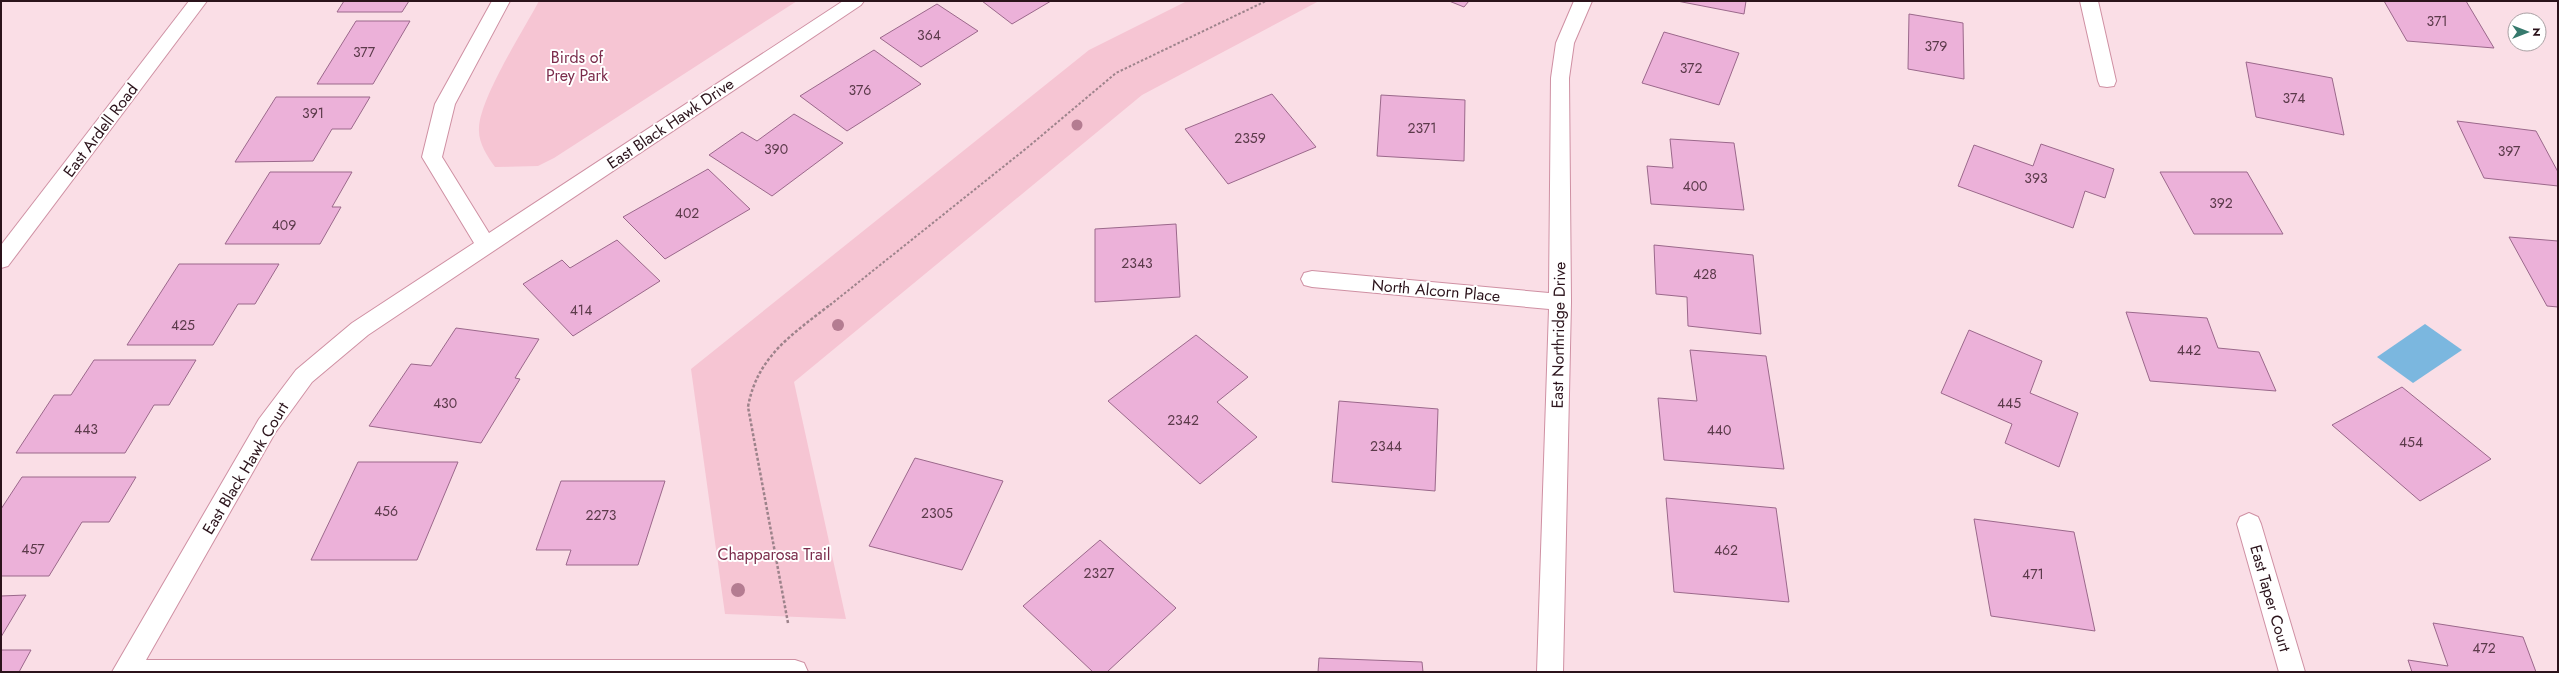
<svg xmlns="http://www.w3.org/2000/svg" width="2559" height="673" font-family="Jost,sans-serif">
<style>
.green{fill:#f6c5d3}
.water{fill:#7bb7df}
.building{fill:#ecb1d9;stroke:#9b688b}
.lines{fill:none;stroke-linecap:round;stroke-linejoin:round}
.minor-casing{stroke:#cf90a3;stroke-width:2}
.tertiary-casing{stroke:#cf90a3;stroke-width:2}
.path-far1{stroke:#9d838b;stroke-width:2;stroke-dasharray:2.5 2;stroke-linecap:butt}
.path{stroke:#9d838b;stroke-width:2.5;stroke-dasharray:3 2;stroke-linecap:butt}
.minor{fill:#fff;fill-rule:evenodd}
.tertiary{fill:#fff;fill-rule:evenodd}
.tree{fill:#b47c91}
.labels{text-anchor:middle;stroke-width:4;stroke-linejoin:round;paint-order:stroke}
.number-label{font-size:14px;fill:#5b3a4a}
.park-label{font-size:16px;fill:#7b2c4b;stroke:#fff}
.street-label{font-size:16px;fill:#2b131b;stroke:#fff}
</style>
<rect width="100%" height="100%" fill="#fadee6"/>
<path class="green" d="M539 1H797L554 158 538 166 495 167C487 156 478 142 479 128 480 98 523 31 539 1Z
M1187 1H1319L1142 95 794 382 846 619 725 614 691 369 1089 50Z"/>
<path class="water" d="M2425 324 2462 350 2413 383 2377 357Z"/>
<path class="building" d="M344 1H409L402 12H337Z
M982 1H1051L1012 24Z
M1449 1H1469L1464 7Z
M1677 1H1746L1744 14Z
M2384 1H2466L2494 48 2407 41Z
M937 4 978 31 921 67 880 38Z
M1909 14 1963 23 1964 79 1908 69Z
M356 21H410L373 84H317Z
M1664 32 1739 53 1719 105 1642 83Z
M874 50 921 84 847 131 800 96Z
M2246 62 2332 78 2344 135 2256 117Z
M1272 94 1316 147 1228 184 1185 129Z
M1381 95 1465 100 1464 161 1377 156Z
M276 97H370L351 129H332L313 161 235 162Z
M794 114 843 143 772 196 709 155 742 132 757 141Z
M2457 121 2536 131 2558 172V186L2484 178Z
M1670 139 1734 143 1744 210 1651 204 1647 166 1673 168Z
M2041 144 2114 169 2105 198 2085 191 2073 228 1958 186 1974 145 2033 166Z
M708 169 750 209 665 259 623 217Z
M270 172H352L332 207H341L320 244H225Z
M2160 172H2247L2283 234H2194Z
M1176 224 1180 297 1095 302V229Z
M2509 237 2558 241V307L2547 306Z
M617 240 660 281 573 336 523 284 562 260 570 268Z
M1654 245 1753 255 1761 334 1688 326 1687 297 1656 294Z
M179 264H279L255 304H238L213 345H127Z
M2126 312 2207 318 2218 348 2259 352 2276 391 2150 381Z
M456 328 539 339 515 378 520 379 481 443 369 426 411 364 431 366Z
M1969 330 2042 361 2030 393 2078 413 2059 467 2005 443 2012 424 1941 393Z
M1196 335 1248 377 1217 402 1257 437 1200 484 1108 401Z
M1690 350 1766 356 1784 469 1664 460 1658 398 1697 401Z
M94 360H196L169 405H154L125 453H16L54 395H71Z
M2402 387 2491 459 2420 501 2332 425Z
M1339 401 1438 409 1435 491 1332 482Z
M915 458 1003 481 962 570 869 546Z
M358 462H458L417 560H311Z
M22 477H136L109 522H82L49 576H1V509Z
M561 481H665L638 565H566L571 550H536Z
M1666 498 1776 508 1789 602 1674 592Z
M1974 519 2074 532 2095 631 1991 616Z
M1100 540 1176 608 1107 672H1093L1023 606Z
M26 595 1 637V596Z
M2433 623 2523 637 2536 672H2412L2408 660 2448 666Z
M1 650H31L19 672H1Z
M1319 658 1422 662 1423 672H1318Z"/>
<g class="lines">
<g class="minor-casing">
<path id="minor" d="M492 1H510L455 104 442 157 489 233 843 1H864L861 5 368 335 312 382 275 433 146 660H795L804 663 808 672H112L259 419 296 370 352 323 474 243 422 157 435 104Z
M1574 1H1592L1574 43 1569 78 1571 302 1563 672H1537L1549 309 1312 287 1304 285 1301 279 1304 273 1312 271 1549 293 1551 78 1556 43Z
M2080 1H2098L2116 81 2114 86 2107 87 2100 86 2098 81Z
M2249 513 2258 517 2261 524 2305 672H2279L2237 524 2240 517Z"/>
</g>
<g class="tertiary-casing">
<path id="tertiary" d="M189 1H207L8 266 1 268V245Z"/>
</g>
<path class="path-far1" d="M830 305 1028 147 1116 73 1266 1"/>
<path class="path" d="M788 623 748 407C757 356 793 334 831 304"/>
<use href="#minor" class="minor"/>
<use href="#tertiary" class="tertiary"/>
</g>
<g class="tree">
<circle cx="1077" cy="125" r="5.5"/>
<circle cx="838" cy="325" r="6"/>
<circle cx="738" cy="590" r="7"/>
</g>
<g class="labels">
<g class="number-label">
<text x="2437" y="26">371</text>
<text x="929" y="40">364</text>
<text x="1936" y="51">379</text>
<text x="364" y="57">377</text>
<text x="1691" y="73">372</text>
<text x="860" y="95">376</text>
<text x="2294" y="103">374</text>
<text x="313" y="118">391</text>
<text x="1422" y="133">2371</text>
<text x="1250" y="143">2359</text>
<text x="776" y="154">390</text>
<text x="2509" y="156">397</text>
<text x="2036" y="183">393</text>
<text x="1695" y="191">400</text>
<text x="2221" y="208">392</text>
<text x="687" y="218">402</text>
<text x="284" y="230">409</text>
<text x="1137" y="268">2343</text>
<text x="1705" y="279">428</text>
<text x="581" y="315">414</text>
<text x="183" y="330">425</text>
<text x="2189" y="355">442</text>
<text x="445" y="408">430</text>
<text x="2009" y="408">445</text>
<text x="1183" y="425">2342</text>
<text x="86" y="434">443</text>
<text x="1719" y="435">440</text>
<text x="2411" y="447">454</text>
<text x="1386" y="451">2344</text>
<text x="386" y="516">456</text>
<text x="937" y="518">2305</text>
<text x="601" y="520">2273</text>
<text x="33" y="554">457</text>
<text x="1726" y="555">462</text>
<text x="1099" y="578">2327</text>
<text x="2033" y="579">471</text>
<text x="2484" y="653">472</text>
</g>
<g class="park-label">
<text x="577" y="63">Birds of<tspan x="577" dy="18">Prey Park</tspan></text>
<text x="774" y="560">Chapparosa Trail</text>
</g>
<g class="street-label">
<text transform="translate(670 123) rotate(-34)" y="6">East Black Hawk Drive</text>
<text transform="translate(100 130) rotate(-53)" y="6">East Ardell Road</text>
<text transform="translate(1436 290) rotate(5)" y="6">North Alcorn Place</text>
<text transform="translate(1558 335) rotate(-89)" y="6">East Northridge Drive</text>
<text transform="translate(245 468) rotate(-59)" y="6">East Black Hawk Court</text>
<text transform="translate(2271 598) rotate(74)" y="6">East Taper Court</text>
</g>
</g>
<rect width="2559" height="673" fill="none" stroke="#2b131b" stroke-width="4"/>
<g transform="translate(2527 32) rotate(90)"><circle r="19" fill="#ffffff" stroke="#aaa1a4"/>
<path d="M0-3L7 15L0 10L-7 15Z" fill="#367a6d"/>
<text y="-6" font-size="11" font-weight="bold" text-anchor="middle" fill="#2b131b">N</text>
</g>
</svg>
